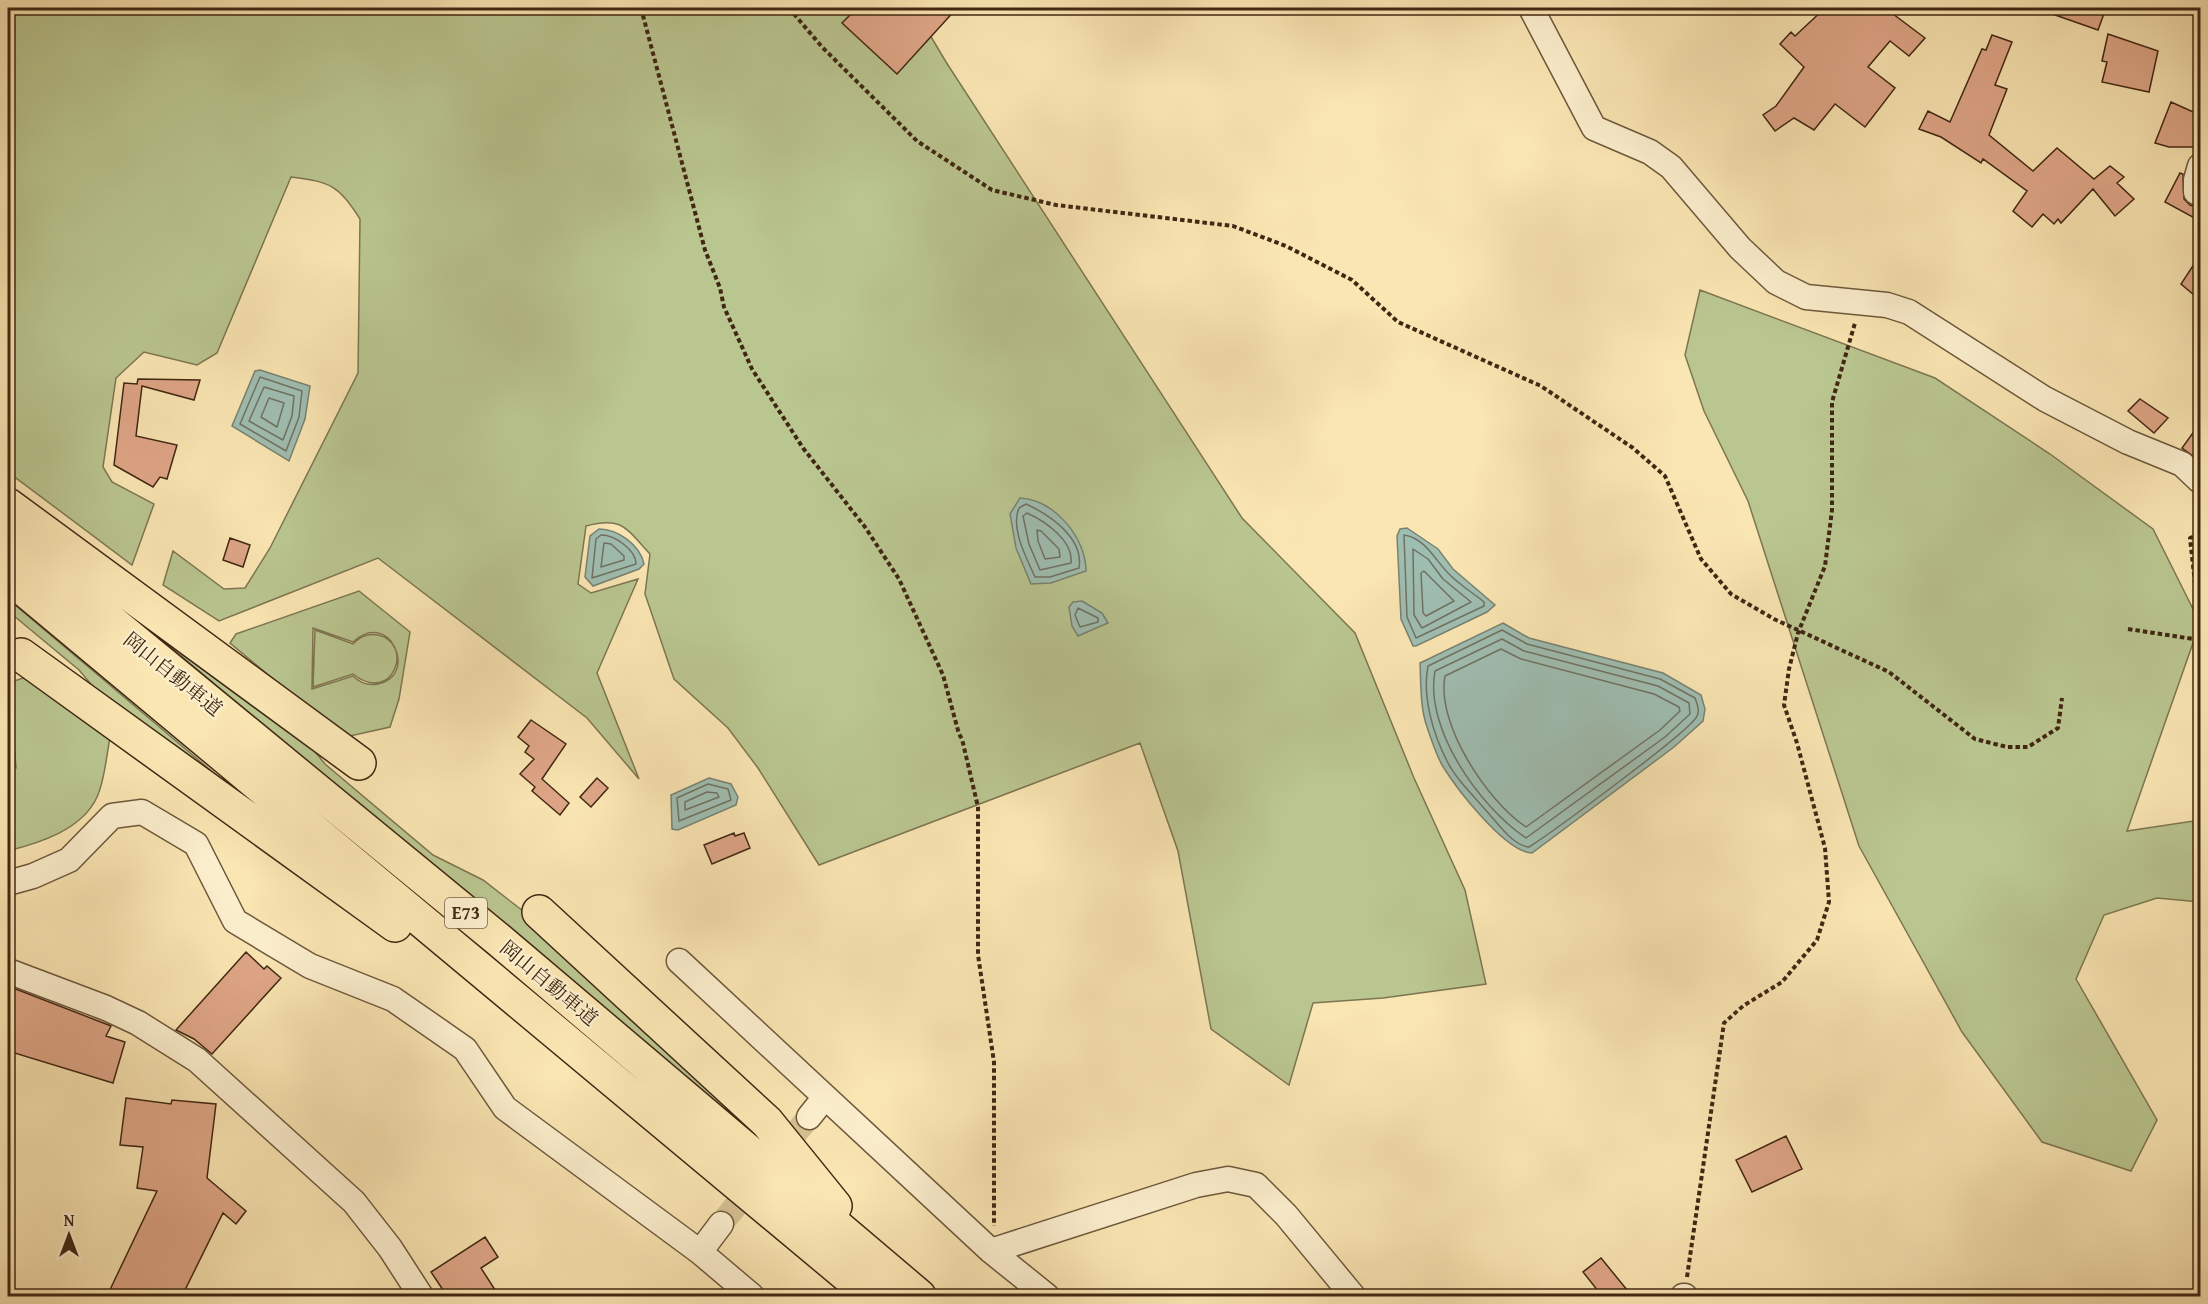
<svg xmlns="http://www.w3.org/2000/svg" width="2208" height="1304" font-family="'Gentium Book Plus','Noto Serif JP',serif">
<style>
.green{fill:#bac690;stroke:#7d7652;stroke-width:1.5;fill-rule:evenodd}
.water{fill:#9fbeb2;stroke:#798272;stroke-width:1.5}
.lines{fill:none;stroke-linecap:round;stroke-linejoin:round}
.shore{stroke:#707262;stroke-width:1.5}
.building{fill:#dfa687;stroke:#402713;stroke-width:1.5}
.minor-tunnel{stroke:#d5c093;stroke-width:24;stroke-dasharray:24 12;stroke-linecap:butt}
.minor-casing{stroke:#6e573b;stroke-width:27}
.motorway-casing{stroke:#402713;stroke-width:36}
.path{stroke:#402713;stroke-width:4;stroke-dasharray:4.5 3;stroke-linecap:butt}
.minor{stroke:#fcefce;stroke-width:24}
.motorway{stroke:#fae6b3;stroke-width:33}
.labels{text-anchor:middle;stroke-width:4.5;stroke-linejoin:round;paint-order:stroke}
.shield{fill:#fcefce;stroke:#78634b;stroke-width:1.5}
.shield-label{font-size:18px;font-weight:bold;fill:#402713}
.street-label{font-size:20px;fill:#402713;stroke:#fcefce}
</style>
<rect width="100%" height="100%" fill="#fae6b3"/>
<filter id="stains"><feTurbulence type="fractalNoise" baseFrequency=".00333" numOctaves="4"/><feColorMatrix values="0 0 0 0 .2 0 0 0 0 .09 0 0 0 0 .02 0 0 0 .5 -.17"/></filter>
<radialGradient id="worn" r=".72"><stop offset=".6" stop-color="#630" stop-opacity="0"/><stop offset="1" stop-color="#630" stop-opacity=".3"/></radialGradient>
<path class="green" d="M8 8H914L946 62 1242 518 1355 633 1414 778 1465 890 1486 984 1383 998 1313 1003 1289 1085 1211 1029 1178 851 1140 743 819 865 758 768 728 728 674 679 645 594 650 554C626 528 622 516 586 526L578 584 591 593 638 579 597 673 639 779 587 718 378 558 219 621 163 585 173 551 224 589 245 588 270 548 358 373 360 219C338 185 331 182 291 177L217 353 197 365 144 352 116 378 103 467 112 482 154 504 132 565 8 472Z
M1700 290 1935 378 2050 454 2153 529 2200 623 2127 831 2200 820V902L2157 898 2104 915 2076 979 2157 1120 2131 1171 2042 1142 1962 1032 1859 846 1748 501 1704 411 1685 355Z
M82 573 295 727 325 764 433 855 483 880 523 911 799 1174Z
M359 591 410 632 399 699 390 727 350 736 332 728 230 643 236 634ZM313 628 353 642C390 608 419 676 378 684 368 686 360 683 353 676L312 689Z
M8 599 240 795 112 709 79 670 8 611Z
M315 630 353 644C360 637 367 633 378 635 415 643 393 706 353 674L313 687Z
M23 678 32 680 110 738C106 757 105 780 97 797 82 830 39 843 8 851V767L16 768 11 704 8 705V683Z
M10 706 14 766 8 765V707Z"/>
<path class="water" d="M260 370 310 386 305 419 289 461 232 426 255 371Z
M1020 498C1055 500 1086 538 1086 571L1051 583 1031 584 1016 548 1010 514Z
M1407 528 1438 549 1453 569 1495 605 1487 612 1416 646H1413L1401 619 1397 536 1400 529Z
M599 529C618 529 640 545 644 564L639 569 593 586 585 577 590 536Z
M1082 601 1102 613 1108 623 1078 636 1072 626 1069 607 1073 602Z
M1503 623 1529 638 1663 673 1701 695 1705 709 1703 721 1674 747 1532 853C1505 852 1456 788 1442 765 1436 754 1431 739 1427 727 1420 707 1421 683 1420 663Z
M709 778 731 784 738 797 736 805 678 830 672 829 671 795Z"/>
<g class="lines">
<path class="shore" d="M260 377 302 391 299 417 286 451 240 424Z
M264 387 294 396 292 416 283 440 249 421Z
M269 398 284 403 277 427 261 417Z
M1026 504C1050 515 1084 538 1079 568L1050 577H1035C1027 559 1010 528 1019 508Z
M1027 513C1045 521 1074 541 1071 563L1040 570 1029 544 1023 516Z
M1037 530 1041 531 1059 549 1060 557 1045 559 1038 541Z
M601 535C615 535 636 550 636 564L592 578 596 539Z
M1404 535C1426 538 1436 562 1450 575 1460 585 1473 593 1484 602V606L1416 638 1407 617Z
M604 543 611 544 624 556V560L601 567Z
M1413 549 1428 559 1443 579 1471 602 1422 628 1414 615Z
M1424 571 1454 601 1426 616 1423 613 1421 573Z
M1078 608 1098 618V622L1080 627 1075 615Z
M1502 630 1527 644 1660 679 1695 698C1697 704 1700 710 1697 716 1692 730 1551 833 1529 847 1514 846 1500 826 1490 815 1476 798 1457 781 1447 761 1433 734 1422 696 1428 666Z
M1502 639 1524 651 1658 686 1689 703 1690 714 1665 737 1526 838C1480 807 1424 729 1435 671Z
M1501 649 1521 659 1654 694 1679 707 1680 711 1660 730 1526 827C1487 801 1436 724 1445 676Z
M708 784 728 789 731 800 679 821 677 798Z
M707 792 717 793 719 797 685 810V802Z"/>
</g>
<path class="building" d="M857 8H957L897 74 842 23Z
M1825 8H1885L1925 38 1909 56 1890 41 1868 67 1895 88 1865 127 1835 104 1814 130 1794 118 1775 131 1763 115 1776 106 1804 67 1780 44 1791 32 1795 36Z
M2042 8H2106L2098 30 2041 10Z
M2108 34 2158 51 2149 92 2102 82 2107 62 2102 61Z
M1992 35 2012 42 1995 85 2007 89 1989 135 2033 171 2057 148 2094 179 2110 166 2124 177 2117 183 2134 199 2115 216 2093 189 2061 223 2058 219 2054 224 2043 214 2032 227 2013 211 2027 191 1983 159 1981 163 1941 137 1919 129 1928 111 1950 122 1982 49 1986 50Z
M2171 102 2200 115V147H2169L2155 143Z
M2180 173 2183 174 2184 199 2190 205 2200 208V221L2165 202Z
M2200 255V300L2181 284Z
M138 379 200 380 194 400 142 386 136 436 177 445 167 479 160 477 153 487 114 465 124 383 137 384Z
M2140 399 2168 418 2154 433 2128 411Z
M2200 423V461L2182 448Z
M230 538 250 545 243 567 223 560Z
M531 720 566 744 542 779 569 803 560 815 532 791 535 787 520 774 534 759 525 752 529 746 518 737Z
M597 778 608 788 591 807 580 797Z
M734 833 735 836 744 833 750 848 712 864 704 845Z
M246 952 264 969 267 966 281 978 212 1054 194 1039 176 1030Z
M8 986 111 1026 106 1036 125 1042 113 1083 8 1051Z
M126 1098 171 1104 172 1100 216 1104 207 1178 246 1211 236 1224 223 1213 182 1296H107L157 1191 137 1188 143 1147 120 1145Z
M1786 1136 1802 1169 1752 1192 1736 1160Z
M485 1237 498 1257 481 1268 499 1296H447L431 1272Z
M1601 1258 1632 1296H1602L1583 1272Z"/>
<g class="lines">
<path class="minor-tunnel" d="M721 1224 809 1117"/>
<g class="minor-casing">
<path id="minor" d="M1531 8 1594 128 1650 152 1671 167 1740 248 1776 282 1806 297 1887 305 1909 312 2045 399 2128 442 2182 464 2200 481
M2200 166 2196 180V192L2200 194
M8 883 33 876 69 860 112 816 142 812 196 844 235 921 310 966 393 999 465 1049 505 1108 700 1252 752 1296
M679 961 991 1251 1047 1296
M8 971 106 1008 138 1023 197 1060 354 1202 390 1248 421 1296
M809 1117 825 1097
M991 1251 1196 1185 1228 1179 1256 1185 1286 1215 1353 1296
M700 1252 721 1224
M1683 1296H1685"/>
</g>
<g class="motorway-casing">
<path id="motorway" d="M8 505 359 763
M8 537 499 940 919 1296
M8 576 872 1296
M21 655 395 925
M539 912 767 1122 835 1206"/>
</g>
<path class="path" d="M641 8 705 250 720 288 724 307 752 369 803 448 865 527 899 579 943 675 959 734 962 739 978 807V955L994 1062V1226
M789 8 822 47 917 141 992 190 1056 205 1233 226 1286 246 1352 280 1398 322 1541 386 1633 448 1665 476 1701 559 1731 594 1774 619 1889 672 1975 739 2007 747H2028L2058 728 2062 698
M2200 534 2190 538 2200 629
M2128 629 2200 640
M1687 1277 1724 1023 1743 1006 1782 982 1817 940 1829 902 1825 848 1797 743 1784 705 1789 669 1798 633 1825 566 1832 510V402L1855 323"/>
<use href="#minor" class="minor"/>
<use href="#motorway" class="motorway"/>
</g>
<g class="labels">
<rect class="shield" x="445" y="898" width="42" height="30" rx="4.5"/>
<g class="shield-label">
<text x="466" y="919">E73</text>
</g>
<g class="street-label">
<text transform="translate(173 674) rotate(39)" y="7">岡山自動車道</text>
<text transform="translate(549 983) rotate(40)" y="7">岡山自動車道</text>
</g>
</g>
<rect width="2208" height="1304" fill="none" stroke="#fae6b3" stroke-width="30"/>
<rect x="9" y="9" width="2190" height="1286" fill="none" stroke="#402713" stroke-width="3"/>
<rect x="15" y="15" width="2178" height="1274" fill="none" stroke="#402713" stroke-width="1.5"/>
<g transform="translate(69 1235)" stroke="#fcefce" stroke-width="4.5" paint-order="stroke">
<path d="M0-4.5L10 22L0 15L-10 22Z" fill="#402713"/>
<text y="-9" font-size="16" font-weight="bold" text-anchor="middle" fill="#402713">N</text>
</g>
<rect width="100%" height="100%" filter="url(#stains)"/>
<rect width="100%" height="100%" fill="url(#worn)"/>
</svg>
